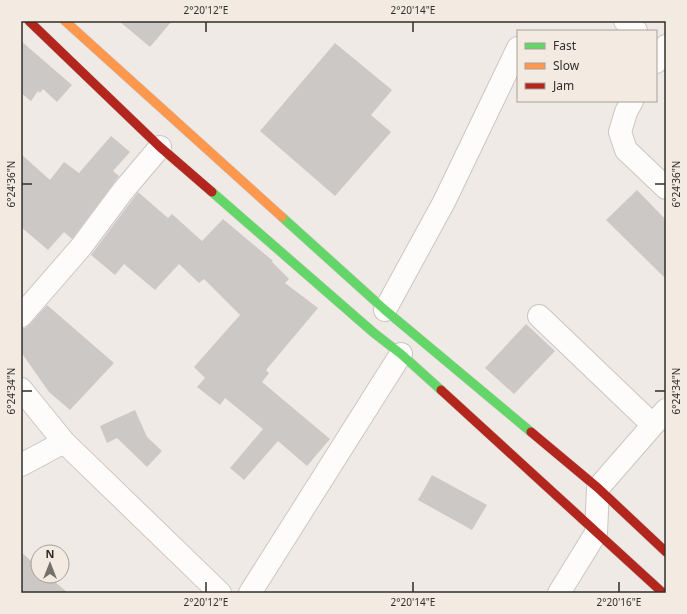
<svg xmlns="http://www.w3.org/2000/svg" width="687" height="614" font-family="'Noto Sans',sans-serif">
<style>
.building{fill:#ccc8c5}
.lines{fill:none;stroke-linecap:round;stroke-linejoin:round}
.street-casing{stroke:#cac6c2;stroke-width:24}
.fast-casing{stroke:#cac6c2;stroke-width:10}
.slow-casing{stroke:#cac6c2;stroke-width:10}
.jam-casing{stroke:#cac6c2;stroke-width:10}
.street{stroke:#fdfcfb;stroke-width:22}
.fast{stroke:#63d668;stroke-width:9}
.slow{stroke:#ff974d;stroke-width:9}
.jam{stroke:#b3261e;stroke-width:9}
.ticks{fill:none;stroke:#312e2a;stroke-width:1.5}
.neatline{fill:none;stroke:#312e2a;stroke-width:1.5}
.ticks-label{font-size:10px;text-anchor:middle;fill:#312e2a}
</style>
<rect width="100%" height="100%" fill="#efeae5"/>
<path class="building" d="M119 21H172L150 47Z
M21 41 72 85 57 102 43 89 40 93 38 91 31 101 21 93Z
M335 43 392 90 371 115 391 132 335 196 260 131Z
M111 136 130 152 113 171 119 176 72 239 64 232 48 250 21 227V154L50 180 64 162 79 173Z
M637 190 666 220V279L606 220Z
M138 192 168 218 172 214 202 241 223 219 273 261 272 262 289 279 285 283 318 308 266 370 269 373 262 382 330 439 307 466 278 441 244 480 230 468 263 429 225 398 220 405 197 387 205 378 194 367 240 315 204 279 199 283 179 264 155 290 124 264 115 275 91 255Z
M47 305 114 363 70 410 49 392 21 352V328H25L30 324Z
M526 324 555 351 514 394 485 368Z
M135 410 147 437 162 451 147 467 117 438 107 443 100 426Z
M432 475 487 505 472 530 418 500Z
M21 552 38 567V576H48L68 593H21Z"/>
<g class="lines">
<g class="street-casing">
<path id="street" d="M625 21 636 31
M656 62 666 46
M632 101 626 112 620 132 626 150 666 188
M385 310 444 202 518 48
M21 316 81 247 122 192 160 147
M539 316 653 425
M21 389 64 442 220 593
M21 465 64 442
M250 593 401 354
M559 593 596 533 598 488 666 410"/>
</g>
<g class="fast-casing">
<path id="fast" d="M212 192 374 333 401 354 441 390
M282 217 385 310 531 432"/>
</g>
<g class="slow-casing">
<path id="slow" d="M65 21 282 217"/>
</g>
<g class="jam-casing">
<path id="jam" d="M29 21 160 147 212 192
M441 390 663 593
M531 432 598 488 666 552"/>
</g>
<use href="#street" class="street"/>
<use href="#fast" class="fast"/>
<use href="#slow" class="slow"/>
<use href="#jam" class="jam"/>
</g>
<path class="ticks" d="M206 22V32M413 22V32M22 184H32M655 184H665M22 391H32M655 391H665M206 582V592M413 582V592M619 582V592"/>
<rect width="687" height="614" fill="none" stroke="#f3ebe1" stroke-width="44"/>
<rect x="517" y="30" width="140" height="72" fill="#f3ebe1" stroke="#a59f98"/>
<rect x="525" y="43" width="20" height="6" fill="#63d668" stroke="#a59f98"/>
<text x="553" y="50" font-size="12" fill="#312e2a">Fast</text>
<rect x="525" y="63" width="20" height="6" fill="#ff974d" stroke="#a59f98"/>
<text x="553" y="70" font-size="12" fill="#312e2a">Slow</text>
<rect x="525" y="83" width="20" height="6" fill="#b3261e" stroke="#a59f98"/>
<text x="553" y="90" font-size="12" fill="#312e2a">Jam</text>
<g transform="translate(50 564)"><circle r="19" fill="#f3ebe1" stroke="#a59f98"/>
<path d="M0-3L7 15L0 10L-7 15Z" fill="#74706b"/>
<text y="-6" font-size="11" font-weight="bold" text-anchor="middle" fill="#312e2a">N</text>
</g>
<rect x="22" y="22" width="643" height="570" class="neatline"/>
<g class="ticks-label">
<text x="206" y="14">2°20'12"E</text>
<text x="413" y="14">2°20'14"E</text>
<text transform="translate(11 184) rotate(-90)" y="4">6°24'36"N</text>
<text transform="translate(676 184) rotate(-90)" y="4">6°24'36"N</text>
<text transform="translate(11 391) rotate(-90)" y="4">6°24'34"N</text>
<text transform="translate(676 391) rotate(-90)" y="4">6°24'34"N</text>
<text x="206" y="606">2°20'12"E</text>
<text x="413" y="606">2°20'14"E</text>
<text x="619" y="606">2°20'16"E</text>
</g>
</svg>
